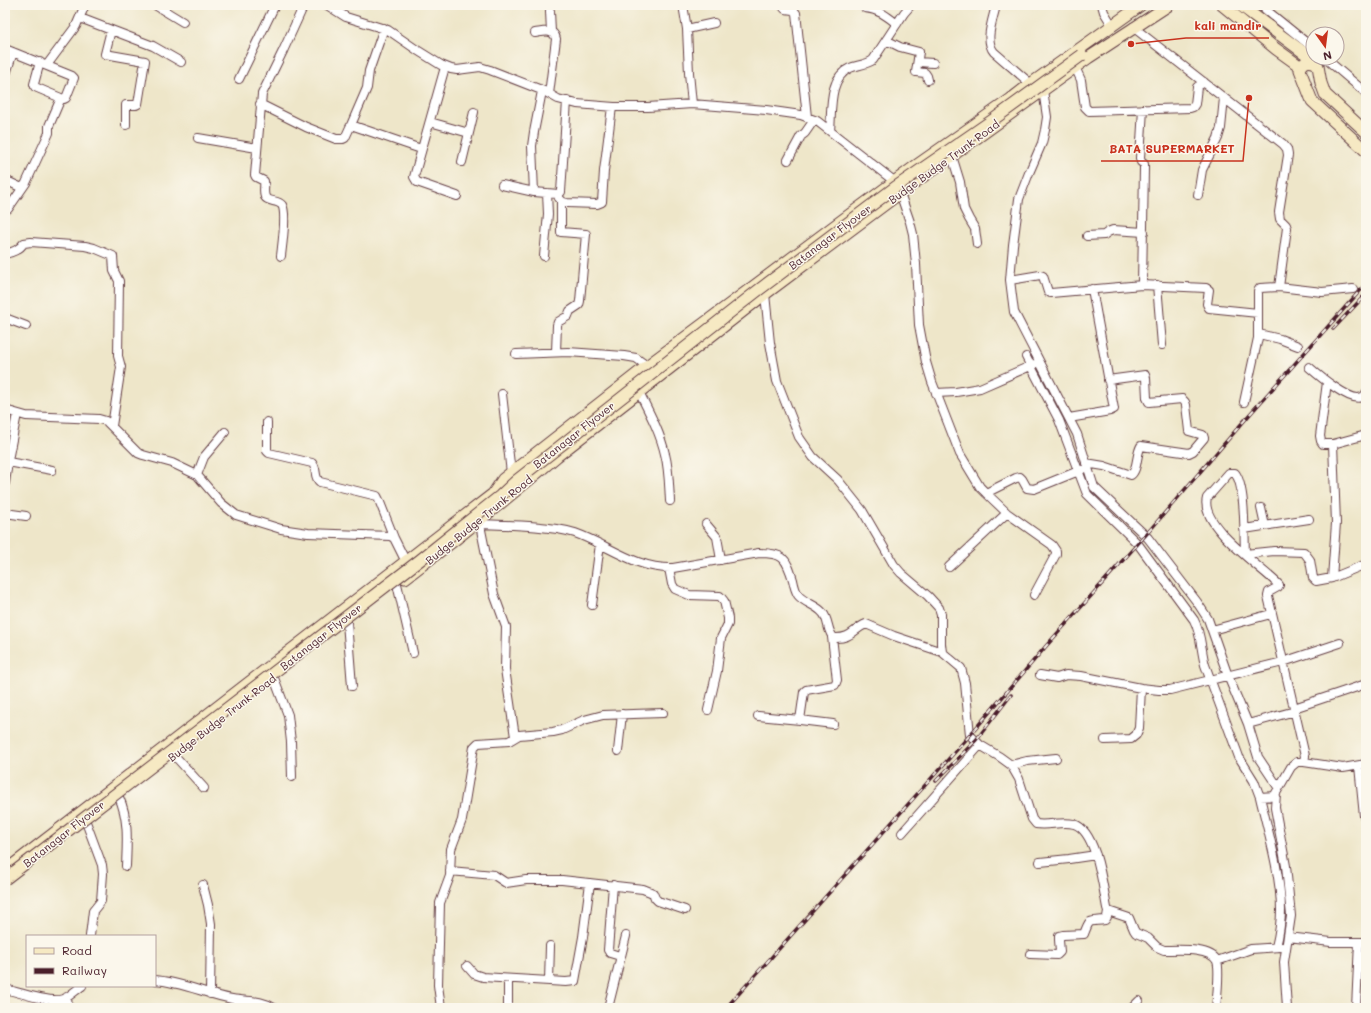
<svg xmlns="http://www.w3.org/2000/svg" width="1371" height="1013" font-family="Mali,sans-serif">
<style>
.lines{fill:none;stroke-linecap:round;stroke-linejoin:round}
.street-casing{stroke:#633d43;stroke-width:10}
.secondary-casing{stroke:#633d43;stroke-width:13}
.street{stroke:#fff;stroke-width:8}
.secondary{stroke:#f6e9c3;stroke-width:11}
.rail-casing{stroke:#4a1f2b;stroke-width:3.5}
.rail{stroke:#fbf7ec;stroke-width:2;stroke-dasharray:6;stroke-linecap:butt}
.secondary-bridge-casing{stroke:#633d43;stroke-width:13;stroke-linecap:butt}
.secondary-bridge{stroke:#f6e9c3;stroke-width:11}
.labels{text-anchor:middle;stroke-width:3;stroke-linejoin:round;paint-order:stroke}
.street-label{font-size:11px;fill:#4a1f2b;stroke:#fbf7ec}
.leader{fill:none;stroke:#c8321e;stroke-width:1.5}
.callout-dot{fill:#c8321e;stroke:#fbf7ec;stroke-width:1.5}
.callout-label{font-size:12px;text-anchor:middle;font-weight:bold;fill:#c8321e;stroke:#fbf7ec;stroke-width:3;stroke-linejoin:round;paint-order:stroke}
</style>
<rect width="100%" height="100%" fill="#fbf7ec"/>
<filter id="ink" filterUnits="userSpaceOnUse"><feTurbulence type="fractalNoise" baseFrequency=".025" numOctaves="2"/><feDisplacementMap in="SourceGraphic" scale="8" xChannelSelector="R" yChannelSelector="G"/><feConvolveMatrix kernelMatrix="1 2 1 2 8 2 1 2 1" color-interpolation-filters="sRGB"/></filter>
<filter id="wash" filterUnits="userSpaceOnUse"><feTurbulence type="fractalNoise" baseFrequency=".012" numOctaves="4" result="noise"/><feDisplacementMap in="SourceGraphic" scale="16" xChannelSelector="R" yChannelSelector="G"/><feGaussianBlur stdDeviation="0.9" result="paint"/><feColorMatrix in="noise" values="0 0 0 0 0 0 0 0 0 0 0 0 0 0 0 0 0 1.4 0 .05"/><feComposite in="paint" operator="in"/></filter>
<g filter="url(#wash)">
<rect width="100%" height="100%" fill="#eee6c9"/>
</g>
<g filter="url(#ink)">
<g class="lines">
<g class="street-casing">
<path id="street" d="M155 5 183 22
M327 5 346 17 388 30 417 50 441 65 451 69 457 70 480 67 490 70 544 91 558 99 577 104 614 107H648L692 104 766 110 801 115 817 121 894 181 900 193 910 222 913 234 916 264 919 325 926 362 932 382 960 454 980 487 986 493 1007 513 1052 545 1056 551V554L1034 595
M683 5 687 29 689 73 692 104
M782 5 785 9 793 10 796 13 807 117
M996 5C993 20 984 40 994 52L1031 84
M1102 5 1104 12 1112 25
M1260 5 1313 48
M865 8C878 9 887 16 897 24
M550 11 551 32
M80 18 153 46 181 62
M1133 27 1283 144 1287 149 1288 155 1279 212 1280 219 1286 225 1287 228 1279 287
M687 29 714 23
M111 30 105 54 145 61 138 104 136 105H126V125
M535 33C543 32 554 28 556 39L549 94
M886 40 900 47 919 52 916 72 925 73 927 76 928 80
M5 49 72 76 74 78 66 98 64 99 61 98 49 126V133L26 183 8 209
M1325 58 1366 93
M40 62 34 84 35 87 61 98
M918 62 933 63
M47 65 76 26 85 5
M445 67 414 177 417 182 457 196
M1075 67 1081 80 1085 107 1089 111 1190 108 1193 107 1195 104 1197 87 1204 82
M5 77 13 52
M239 79 275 5
M1043 90 1047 117 1045 130 1042 143 1029 173 1019 199 1013 245 1010 280 1014 312 1077 434 1094 487 1148 538 1197 602 1208 619 1228 676 1248 724 1258 757 1278 787
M260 104 306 127 336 139H343L345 138 351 125 367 88 369 71 384 28
M430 122 469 133
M351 125 421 149
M830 131C832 111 828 78 850 68 857 65 866 65 873 60L904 13 911 5
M198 138 257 148
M952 156 960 182 964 209 969 219 975 229 977 244
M788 160 801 136 805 133 814 120
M462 162 474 112
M5 180 22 188
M502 185 534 192 559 194 561 192 567 101
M534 192 532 146 534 132 542 91
M1198 195 1202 170 1218 138 1221 128 1224 98
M559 198 563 202 567 203 597 204 602 202 604 171 612 107
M1087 236 1104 235 1108 232 1113 230 1144 232
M5 254C13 252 19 250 24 243L31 242 85 246 94 248 113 256 114 271 119 281 118 356 121 367 112 426
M281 256C282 246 287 213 282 205 278 200 268 202 265 197 263 192 265 186 264 181L256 177 255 175 262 94 283 51 304 5
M544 256 548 214 547 193
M1010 280 1040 275 1043 276 1048 292 1051 293 1142 285 1206 288 1209 290 1207 304 1209 308 1258 313
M1142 285 1144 168V164L1141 162 1140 158 1143 109
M1157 285 1162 345
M765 294 770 343 777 381 799 437 813 457 838 480 862 510 894 565 901 573 928 596 939 608 941 614V644L942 652 961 668 965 683 970 735 980 745 1000 757 1011 765 1019 779 1032 819 1036 824C1048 826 1062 821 1074 824 1097 831 1103 888 1107 908L1108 911 1129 918 1134 930 1136 933 1148 938 1157 947 1164 950C1177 950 1210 947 1217 961 1220 969 1217 998 1216 1008
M5 318 26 326
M1259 334 1280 339 1298 346
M556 352 557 325 558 322 568 316 570 311 579 305 580 301 586 234 561 232V201
M516 354 568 352 624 356 636 358 647 366
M1026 357 1059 420 1087 494 1138 544 1194 620C1201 633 1201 650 1205 665L1239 757 1254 781 1260 797 1275 796
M1309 367C1318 375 1351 403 1362 397 1364 397 1365 395 1366 393
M1327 382 1320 436 1321 441 1323 444H1333L1366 435
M639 392C649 412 660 432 665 454 669 469 669 485 670 501
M936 393 956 392 980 388 1035 364
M502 394 511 473
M1244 402 1258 338V291L1260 288 1279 287 1322 292 1353 289
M5 410 26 416 99 419 106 421 138 453 143 455 172 463 197 475 221 503 236 515 281 529 308 533 390 536 394 538 406 562
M1069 418 1110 411 1114 409 1092 289
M267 422V451L269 453 312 463C318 468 313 477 320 482L377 496 379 500 394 538
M8 462 52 470
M1086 463 1104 466 1131 475C1138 470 1136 454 1141 446L1189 453 1193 451 1204 438 1203 435 1189 431 1186 405 1185 402 1182 399 1149 402 1147 398 1146 378 1145 375 1108 380
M197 475 204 457 225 432
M5 483 9 455 17 414
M986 493 1016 478 1020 477 1022 479 1027 488 1034 489 1081 470
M1261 508 1265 526
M5 513 26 516
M479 520 494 594 506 627 505 669 515 737
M480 524C508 525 549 525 575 533 609 545 635 569 673 568L759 553C783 553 786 557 793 580 794 585 795 590 798 595 804 603 817 605 823 613 829 620 827 632 834 638 852 639 853 629 866 624L894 636 942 652
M706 524 717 537 721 560
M1244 529 1309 519
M949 567 1007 513
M669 568 672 584 675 589 689 595 720 596 724 601 728 618V624L721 638 717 671 708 710
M1332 578 1336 523 1333 444
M397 584 413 653
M592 605 600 544
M347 622 352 686
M1212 630 1271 614
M1040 675 1057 678 1066 675 1081 676 1141 688 1159 690H1170L1283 662 1340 643
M274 678 288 715 291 742 292 777
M1294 708 1366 684
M758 716 800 720 804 692 806 690 835 685 837 680 832 637
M800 720 833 724
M1248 724 1295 711
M1105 740 1131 739 1136 735 1139 728 1141 688
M618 751 622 714
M174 755 204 788
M1304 762 1343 768 1366 764
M1011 765 1027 761 1056 758
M1359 766 1364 816
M119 797C129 820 127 841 126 866
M1260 797C1268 831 1281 876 1281 910 1281 923 1279 935 1276 947
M86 822 102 865 103 874 101 901 93 911 90 936
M902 833 980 745
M1040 862 1069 859 1096 855
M450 871 494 875 506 883 526 880H562L643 889 653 893 655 898 658 901 685 910
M203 885 208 905 211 924 210 994
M613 885 608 950 610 953 620 956
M1288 937 1331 942H1366
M1030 954 1057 955 1060 952 1059 940V936L1063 935 1084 934C1090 918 1088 922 1105 920L1107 917 1108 911
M1217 961 1251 949 1281 947
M467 966 474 974 483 977 566 982 575 981 583 937 590 883
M155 980C182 982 206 994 232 999 247 1002 261 999 274 1008
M549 981 550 946
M5 989C18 992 52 1004 64 999 70 996 76 990 82 986
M67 997 68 1008
M441 1008 438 985 440 903 450 876 451 849 462 820 474 747 478 743 509 741 519 735 553 732 562 730 584 720 603 715 663 713
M508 1008V979
M608 1008 626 936
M1132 1008 1139 1001
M1287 1008 1284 962 1291 916 1286 866 1275 808 1276 793 1291 767 1297 762H1304L1305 756 1268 596 1269 592 1278 587 1279 585C1262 567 1199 526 1207 498L1229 473H1235C1246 487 1244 535 1245 554L1274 551 1304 552 1310 560 1313 578 1316 581 1332 578 1366 564
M1356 1008 1359 942"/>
</g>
<g class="secondary-casing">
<path id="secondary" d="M1222 5 1276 49 1301 67
M1240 5 1311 58 1318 66 1321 83 1325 94 1366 132
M1313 62C1307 60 1302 63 1300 70L1312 101 1366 151
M405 578C457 539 508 498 557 456L765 294 900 193 1088 58 1169 5
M5 871 493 494 503 479 647 366 833 227 917 165 1011 99 1029 85 1141 5"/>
</g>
<use href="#street" class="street"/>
<use href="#secondary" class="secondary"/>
<g class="rail-casing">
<path id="rail" d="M1333 329 1366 294
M936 781 976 740 1011 695
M726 1008 970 735 1047 645 1150 530 1250 414 1366 284"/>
</g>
<use href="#rail" class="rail"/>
<g class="secondary-bridge-casing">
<path id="secondary-bridge" d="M5 879 420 560 500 496 517 480 756 292 897 186 994 119 1082 55"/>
</g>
<use href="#secondary-bridge" class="secondary-bridge"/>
</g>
</g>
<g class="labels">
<g class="street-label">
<text transform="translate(944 162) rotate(-36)" y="4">Budge Budge Trunk Road</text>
<text transform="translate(830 237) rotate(-37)" y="4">Batanagar Flyover</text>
<text transform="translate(574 435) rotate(-38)" y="4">Batanagar Flyover</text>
<text transform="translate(479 520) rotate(-39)" y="4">Budge Budge Trunk Road</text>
<text transform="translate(321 637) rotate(-38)" y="4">Batanagar Flyover</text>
<text transform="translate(222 718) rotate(-38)" y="4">Budge Budge Trunk Road</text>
<text transform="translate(64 834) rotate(-38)" y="4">Batanagar Flyover</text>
</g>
</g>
<path class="leader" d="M1131 44L1186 38H1269M1249 98L1243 161H1101"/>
<g class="callout-dot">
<circle cx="1131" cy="44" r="4"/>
<circle cx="1249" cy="98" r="4"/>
</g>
<g class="callout-label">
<text x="1228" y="30">kali mandir</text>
<text x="1172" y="153">BATA SUPERMARKET</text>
</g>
<rect width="1371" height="1013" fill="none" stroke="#fbf7ec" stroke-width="20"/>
<rect x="26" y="935" width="130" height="52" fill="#fbf7ec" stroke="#b4a19f"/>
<rect x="34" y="948" width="20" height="6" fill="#f6e9c3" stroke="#b4a19f"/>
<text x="62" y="955" font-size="12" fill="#4a1f2b">Road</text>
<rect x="34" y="968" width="20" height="6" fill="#4a1f2b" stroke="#b4a19f"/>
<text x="62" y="975" font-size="12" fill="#4a1f2b">Railway</text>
<g transform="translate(1325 46) rotate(166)"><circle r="19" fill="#fbf7ec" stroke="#b4a19f"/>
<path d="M0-3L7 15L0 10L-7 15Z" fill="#c8321e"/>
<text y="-6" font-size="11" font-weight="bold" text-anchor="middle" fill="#4a1f2b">N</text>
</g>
</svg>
